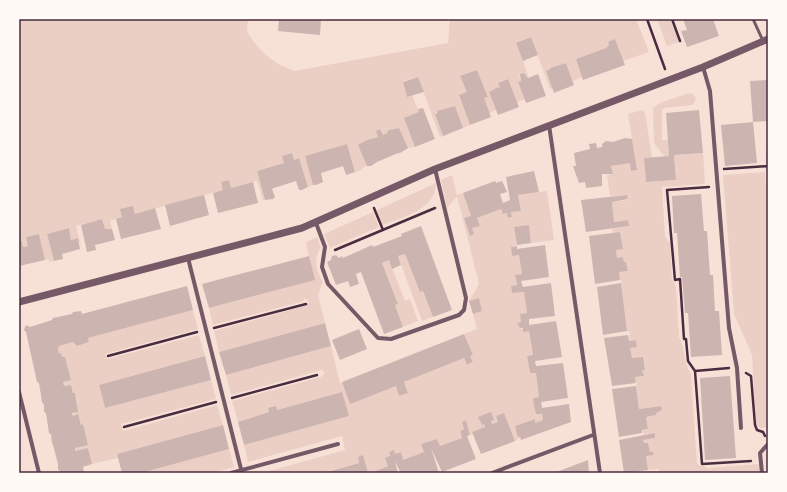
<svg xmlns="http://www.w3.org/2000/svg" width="787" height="492" font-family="Lora,serif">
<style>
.green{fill:#ebcfc5}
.building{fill:#ccb4b1}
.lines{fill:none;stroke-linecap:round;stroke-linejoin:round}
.path{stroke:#4a2c40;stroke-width:2.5}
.service{stroke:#755966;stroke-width:3}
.minor{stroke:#755966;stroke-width:4}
.tertiary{stroke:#755966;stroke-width:7}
.neatline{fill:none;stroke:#4a2c40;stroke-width:1.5}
</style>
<rect width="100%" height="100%" fill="#f7e1d7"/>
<path class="green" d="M19 19H248L247 31C258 51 273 63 294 71L448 43 450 19H636L649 52 623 61 615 40 608 42 609 45 606 48 576 59 582 77 573 81 566 63 550 68 546 71 553 88 550 89 531 37 517 43 529 78 524 73 519 76 521 81 518 82 525 99 517 102 508 79 498 83 500 88 498 87 489 92 496 110 489 113 484 98 488 96 477 70 461 76 467 92 459 96 470 125 463 128 455 106 437 111 435 114 443 136 440 137 418 77 403 81 407 97 412 95 419 112 415 147 408 148 399 128 388 130 387 133 383 135 380 129 376 131 378 137 367 140 363 143 367 166 362 168V170L355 172 347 144 305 156 313 185 308 187 299 158 294 160 292 153 283 156 284 163 257 171 265 200H263L257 181 231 188 229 180 221 182 223 190 135 214 133 206 122 217 110 221 112 229H105L102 219 76 226 82 249 78 238 71 240 69 228 47 234 54 261 49 262 48 259 45 260 39 234 26 237 28 246 23 247 19 233Z
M657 19H670L679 42 667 46Z
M689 93 693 94 696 98 693 105 664 108 662 110V140H668L669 156H664L654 143 653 108 660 103Z
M642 110 645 113 652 157 644 158 646 182 676 180 674 155 703 153 705 184 662 187 665 236 670 244 672 279 676 286 679 337C685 349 684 363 691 374L697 464 708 468 759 464 760 473H659L658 469 648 470 646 456 654 455 653 452H650L648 443H644L643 440 655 438V433L644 435 642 430 648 429 646 417 656 415V413L662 410 661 406 639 409 636 386 637 384 635 377 643 376 642 370 645 369 643 357 632 358 630 348 637 346 636 340 629 341 630 332 627 331 621 283 622 281 620 280 619 272 628 271 626 262H624L623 257 617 258 616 250 623 249 620 232 613 233 612 229 629 226 628 220 614 222 612 202 628 200 627 195 610 196 607 175 613 174 611 166 630 163 631 171 637 170 628 114Z
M765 172 768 223V427L761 428 756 425 752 355 734 314 723 175Z
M452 175 457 195 463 193 471 216 464 218 470 236 474 234 472 228 480 226 477 218 501 209 503 214 507 213 509 218 512 217 511 212 521 210 518 195 547 191 554 240 531 243 529 225 514 228 517 245 511 247 512 256 519 255 522 274 515 275 517 285 511 286 512 293 524 292 527 313 520 314 521 322 518 323 520 328 529 331 533 355 527 356 530 373H536L539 397 533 398 536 414H542L543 420 535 423 534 419 515 426 518 439 515 441 504 413 496 416 498 422 492 424 491 421 494 420 479 417 481 424H484L485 427 470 435 466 420 462 422 464 429 460 431 462 438 440 446 437 439 422 444 424 452 403 460 395 454 394 451 389 452 388 466 370 473H368L362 456 358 457 359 463 322 473H262L345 450 342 436 248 462 244 445 348 416 342 392 277 410 268 408 269 412 238 422 232 401 321 377 325 373 322 370 231 395 226 375 331 346 340 383 342 382 350 403 396 386 400 396 408 393 404 382 464 358 467 365 473 363 470 356 473 355 464 334 477 329 473 314 482 311 479 299 469 301 479 284 457 196 447 208 441 180Z
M436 183C436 210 403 217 382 225L377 210Z
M373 212 379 227 330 248 324 234Z
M317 237 321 248C313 258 316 271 323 282L318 295 325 323 219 352 214 331 305 306 309 302 305 298 304 301 213 325 209 308 314 280 306 242Z
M405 254 420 292 423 291 433 317 422 321 398 256Z
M389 260 405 301 410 299 418 321 403 327 395 305 398 304 382 263Z
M193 310 198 329 105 354 107 359 199 335 205 356 99 385 105 408 211 380 216 399 121 424 123 431 217 405 223 425 117 454 118 458 92 464 88 448 75 451V448L83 424 81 425 78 415 73 416 75 402 77 401 75 393H73L71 385 64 386 63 382 70 380 65 357H62L61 354H59L58 349 59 346 72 342 76 343 77 346 89 342 88 338Z
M229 449 234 467 212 473H141Z"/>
<path class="building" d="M279 19H321L320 35 278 31Z
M683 19H713L719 36 687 47 681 31 687 30Z
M531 37 538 55 523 61 516 43Z
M615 39 625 65 583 80 576 59 606 48 609 45 608 42Z
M566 63 574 85 554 93 546 71 550 69V68Z
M477 70 488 97 484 98 491 117 470 125 459 95 467 92 460 76Z
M524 73 528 78 538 74 546 96 526 103 518 82 521 81 520 74Z
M418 77 424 92 407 97 403 82Z
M508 79 519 107 498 115 489 92 498 87 500 88 498 83Z
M768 80V121L753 122 757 163 725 166 721 125 753 122 750 81Z
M455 106 463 128 443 136 435 114 437 113V111Z
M423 108 435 139 415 147 404 118 419 112 418 109Z
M699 110 703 153 674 155 676 180 646 182 644 158 669 156 666 113Z
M399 128 408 148 400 153H398L377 162 371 166H367L358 145 367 140 378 137 376 131 380 129 383 135 387 133 388 130Z
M625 138 632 139 637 170 631 171 630 163 611 166 613 174H602V186L586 188 585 182 579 183 573 166H576L574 153 590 149 589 144 596 143 597 148 602 147V144L606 141 613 142Z
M347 144 355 172 346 175 343 166 321 173 323 182 316 185H313L305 156Z
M292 153 294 160 299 158 308 187 302 190H299L296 181 274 188 272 189 275 197 273 199 265 200 257 171 284 163 282 156Z
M534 171 539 192 518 195 521 211 511 212 512 217 508 218 507 213 503 214 501 209 477 218 480 226 472 228 474 234 470 236 464 218 471 216 463 193 495 181 496 183 502 181 507 192 500 194 503 203 510 200 506 177Z
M229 180 231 188 253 182 258 203 218 213 213 193 223 190 221 182Z
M701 194 704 231H707L710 275H713L715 311H719L722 355 691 357 688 313H685L682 277H680L677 233H674L672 196Z
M204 195 209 215 170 226 165 205Z
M627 195 628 199 612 202 614 222 628 220 629 226 586 232 581 200Z
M133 206 135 214 155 208 161 229 121 239 116 219 122 217 120 209Z
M102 219 105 229H112L115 240 95 245 96 250 87 252 81 225Z
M529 225 531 243 517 245 514 227Z
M421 226 452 310 433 317 423 291 420 292 405 254 398 256 401 265 392 269 389 260 382 263 398 304 395 305 403 327 384 334 361 272 356 274 359 284 350 287 348 281 336 285 327 262 331 260 332 256 336 255 339 258 342 256 343 258 372 245 373 247 402 236 401 234Z
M69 228 71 240 78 238 80 249 62 254 63 259 54 261 47 234Z
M19 231 23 247 28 246 26 237 39 234 45 260 19 266Z
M620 232 623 249 616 250 617 258 623 257 624 262H626L628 271 619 272 620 280 595 284 589 236Z
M545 245 549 277 521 281 523 287 551 283 555 316 529 319V325L556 321 562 357 535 361 536 366 563 363 568 398 541 402 542 408 569 404 571 422 521 440 520 437 518 438 515 426 535 419V423L543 420 542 414H536L534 406 533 398 539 397 536 373H530L527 356 533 355 529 331 523 332V328H520L517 323 521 322 520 314 527 313 524 292 512 293 511 286 517 285 515 275 522 274 519 255 512 256 511 247 517 246V249Z
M309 256 315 280 209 308 202 284Z
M621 283 627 331 603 335 597 287Z
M187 286 193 310 88 338 89 342 77 346 73 342 59 346 58 349 59 354 61 353 62 357H65L71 380 63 382 64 386 71 385 73 393H75L78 412 72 413 73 416 78 414 81 425 83 424 88 445 75 448V451L88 448 92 464 83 467 84 473H61L58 469V464L53 445 52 443 51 434 49 433 46 413 44 412V405L42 402 39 383 37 382 26 332 24 330 26 325 30 327 52 320 53 318 72 314 73 312 81 311 82 314Z
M479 298 482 311 473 314 469 301Z
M325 323 331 346 226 375 219 352Z
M359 329 367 349 340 360 332 340Z
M464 334 473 355 470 356 473 362 467 365 464 358 404 382 408 393 399 396 396 386 350 404 342 382Z
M628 335 629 341 636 340 637 347 630 348 632 358 643 357 645 370H642L644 376 635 377 636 383 612 386 604 338Z
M205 356 211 380 105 408 99 385Z
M730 376 736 458 705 460 700 378Z
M636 386 639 409 661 406 662 410 656 413V415L646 417 648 429 642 430V433L619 437 612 389Z
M342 392 349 416 244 445 238 422 269 412 268 408 276 406 277 410Z
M491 412 494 420 491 421 492 424 498 422 496 416 504 413 515 441 481 454 472 432 485 427 484 424 482 425 478 417Z
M466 420 470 435 467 436 476 459 442 472 431 448 439 473H401L395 462 398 473H371L388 466 385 458 390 456 389 452 394 450 395 454 401 452 403 460 424 452 421 444 437 439 440 446 462 438 460 431 464 429 462 422Z
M223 425 229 449 141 473H122L117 454Z
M655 433V438L643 440 644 443H648L650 452H653L654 455 646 456 648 470 624 473 619 440Z
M363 455 368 473H324L359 463 358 457Z
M588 460 589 473H554Z"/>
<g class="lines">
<path class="path" d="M647 19 665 69
M672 19 680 41
M768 151V170
M724 169 768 166
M709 187 667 190 675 280 680 279 684 339H686L688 361 695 371 702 464 751 461
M374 208 383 230
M335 250 435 208
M214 328 306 304
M108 356 197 332
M695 371 729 368
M746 373 751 376 755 425 757 430 763 432 765 436
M232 398 317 375
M124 427 216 402"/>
<path class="service" d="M753 19 763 41"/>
<path class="minor" d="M703 67 710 91 729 328 737 368 741 428
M549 125 600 473
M316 223 325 247 322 267 328 284 378 338 391 339 459 315 464 310 466 298 435 169
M188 258 242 473
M19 392 39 473
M231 473 338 444
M492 473 593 435
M762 473 760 453 768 444"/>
<path class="tertiary" d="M19 302 302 228 435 169 703 67 768 39"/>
</g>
<rect width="787" height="492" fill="none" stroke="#fffaf5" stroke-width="40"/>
<rect x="20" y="20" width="747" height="452" class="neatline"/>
</svg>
